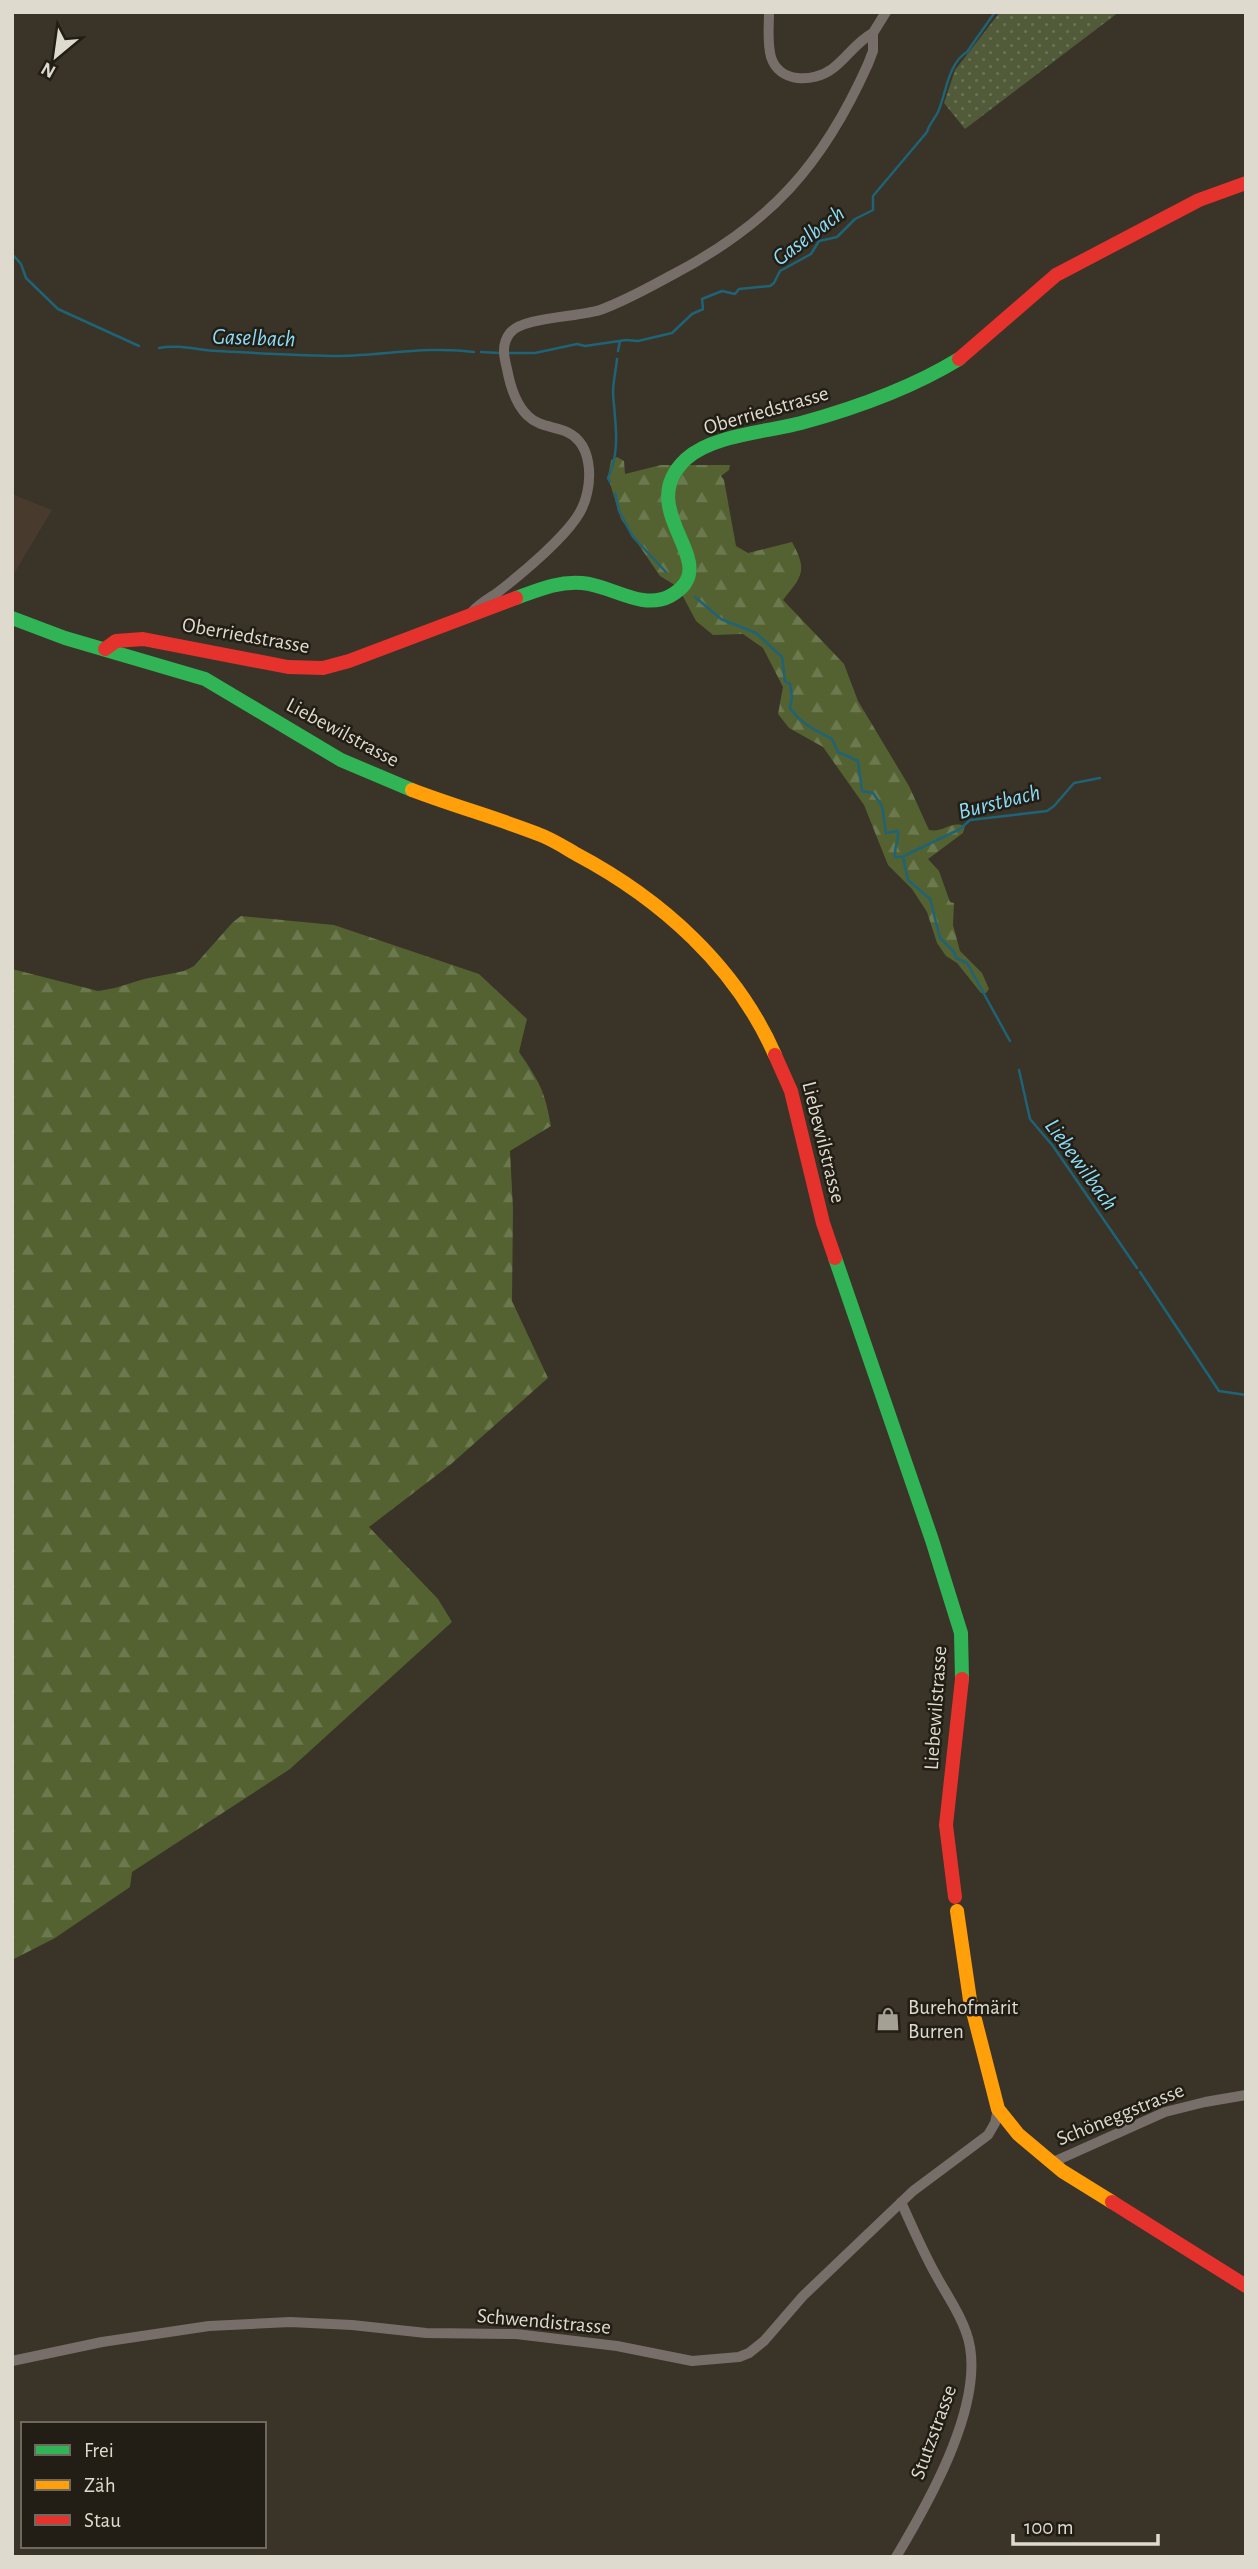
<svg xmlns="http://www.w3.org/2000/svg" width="1258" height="2569" font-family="'Alegreya Sans',sans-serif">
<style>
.education{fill:#483b2d}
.grass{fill:url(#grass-dots)}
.forest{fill:url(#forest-firs)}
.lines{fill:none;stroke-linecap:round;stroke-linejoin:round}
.stream{stroke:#1e6376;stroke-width:2.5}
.street{stroke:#776e6a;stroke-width:10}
.fast{stroke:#30b455;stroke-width:14}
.slow{stroke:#ff9f0a;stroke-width:14}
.jam{stroke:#e5322d;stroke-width:14}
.labels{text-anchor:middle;stroke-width:5;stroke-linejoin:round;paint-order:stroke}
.street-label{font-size:21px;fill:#dfdace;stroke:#221e15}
.poi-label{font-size:21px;fill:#dfdace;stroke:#221e15;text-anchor:start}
.water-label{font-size:23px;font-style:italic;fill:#8cddf8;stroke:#221e15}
</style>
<defs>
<pattern id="grass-dots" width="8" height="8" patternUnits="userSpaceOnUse" patternTransform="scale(1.75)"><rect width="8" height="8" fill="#515b39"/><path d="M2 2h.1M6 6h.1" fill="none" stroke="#6a7254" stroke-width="1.8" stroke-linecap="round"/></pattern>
<pattern id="forest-firs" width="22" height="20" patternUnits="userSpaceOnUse" patternTransform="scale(1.75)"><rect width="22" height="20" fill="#546232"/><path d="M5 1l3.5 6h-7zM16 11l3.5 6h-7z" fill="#6c784e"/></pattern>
</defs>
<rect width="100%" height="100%" fill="#393328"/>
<path class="education" d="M12 494 52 510 12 577Z"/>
<path class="grass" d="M1000 12H1119L965 129 944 103 955 70Z"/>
<path class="forest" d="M617 457 624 461 625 474 661 465H730L729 470 721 476 724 480 736 546 748 553 792 542C808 571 802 576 783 600L844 664 858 701 909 786 929 830C943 833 951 820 965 826L963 833 928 859 939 871 950 902 954 903 953 925 960 951 982 973 989 989 986 993H981L957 963 946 956 937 943 927 912 912 889 888 865 864 805 823 747 789 728 778 714 783 687 763 648 743 634 713 635 696 621 678 587 660 576 621 519 608 477 611 460Z
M241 916 334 925 479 974 527 1019 519 1052C539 1081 545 1091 551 1126L510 1151 513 1209 512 1301 548 1378 450 1465 369 1527 438 1599 452 1622 290 1769 132 1872 130 1887 55 1938 12 1960V969L98 991 115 988 144 979 184 971 194 966 233 922Z"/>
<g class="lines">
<path class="stream" d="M12 254 21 264 26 278 58 309 139 346
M159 348C177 344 198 350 217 351 258 353 300 356 340 356 385 355 429 346 474 352
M618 351 620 341
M481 352 500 353
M507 353H535L577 344 585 346 626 340 638 341 672 333 692 314 703 309 702 299 722 291 735 294 739 289 770 286 774 283 780 271 811 254 819 241 837 237 855 219 873 210V196L927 132C929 124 934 120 938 112 946 94 948 63 967 52L995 12
M610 482 608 478C621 451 615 422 613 393 613 382 616 370 617 359
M615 493 619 511 633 537 666 572
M695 597 721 619 756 633 782 657 785 681 790 684 792 697 790 708C801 724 815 730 832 739L838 752 858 761 862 791 873 793 882 806 886 833 898 831C899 840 894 847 895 857H903L908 880 930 899 940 938 954 952 956 958 967 963 1010 1041
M904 856 960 829 970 820 1047 811 1054 806 1074 783 1100 778
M1019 1070 1030 1119 1053 1146 1137 1268
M1140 1272 1219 1391 1246 1395"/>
<path class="street" d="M769 12C769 27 767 43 771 57 779 83 813 83 832 69 847 58 856 42 873 33
M472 612C479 604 488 599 497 593 520 575 566 537 580 512 593 489 595 445 567 432 554 426 539 427 528 416 516 405 510 385 507 369 504 357 501 344 510 333 522 317 579 317 600 310 625 301 648 288 672 275 770 224 823 165 868 64L873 51V33L886 12
M1051 2163 1165 2112 1205 2102 1246 2095
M12 2361 102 2342 209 2326 290 2322 352 2325 426 2333 516 2334 617 2346 692 2361 739 2357 749 2353 764 2341 803 2296 913 2191 988 2135 995 2123 998 2109
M896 2557C929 2502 990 2396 966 2332 959 2311 946 2294 936 2275 923 2252 912 2226 901 2202"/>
<path class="fast" d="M516 598C538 590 558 581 582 583 611 585 642 611 670 596 729 564 630 512 686 459 712 435 767 432 801 423 856 408 910 389 959 359
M12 618 65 638 205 679 341 760 412 790
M835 1258 932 1540 961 1633 962 1679"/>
<path class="slow" d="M412 790C454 806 497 818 538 834 552 839 564 847 576 854 661 899 736 966 775 1055
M957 1911 970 2000 998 2109 1018 2134 1062 2171 1112 2202"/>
<path class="jam" d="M959 359 1056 275 1199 200 1246 183
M105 649 116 641 143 639 288 667 323 668 349 661 516 598
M775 1055 791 1091 823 1223 835 1258
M955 1897 946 1825 962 1679
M1112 2202 1246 2286"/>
</g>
<defs>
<g id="shop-bare" transform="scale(1.89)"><path d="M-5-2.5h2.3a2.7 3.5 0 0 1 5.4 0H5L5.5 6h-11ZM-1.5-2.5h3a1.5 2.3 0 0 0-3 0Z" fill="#a5a094" stroke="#221e15" stroke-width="2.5" paint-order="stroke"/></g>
</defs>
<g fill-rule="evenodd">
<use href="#shop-bare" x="888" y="2019"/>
</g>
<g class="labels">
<g class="street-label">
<text transform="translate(766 410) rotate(-16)" y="7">Oberriedstrasse</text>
<text transform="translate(246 635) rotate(10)" y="7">Oberriedstrasse</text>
<text transform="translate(343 732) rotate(28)" y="7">Liebewilstrasse</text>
<text transform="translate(824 1142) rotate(76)" y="7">Liebewilstrasse</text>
<text transform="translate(935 1708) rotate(-86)" y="7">Liebewilstrasse</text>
<text transform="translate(1120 2114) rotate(-22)" y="7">Schöneggstrasse</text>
<text transform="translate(544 2321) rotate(5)" y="7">Schwendistrasse</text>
<text transform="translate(933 2432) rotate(-70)" y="7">Stutzstrasse</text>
</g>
<g class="poi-label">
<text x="908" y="2014">Burehofmärit<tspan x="908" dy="24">Burren</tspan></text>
</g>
<g class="water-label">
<text transform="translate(808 235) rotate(-37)" y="8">Gaselbach</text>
<text transform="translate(254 337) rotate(2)" y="8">Gaselbach</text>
<text transform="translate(999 801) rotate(-14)" y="8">Burstbach</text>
<text transform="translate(1082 1164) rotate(54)" y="8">Liebewilbach</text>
</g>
</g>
<rect width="1258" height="2569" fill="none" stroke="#dfdace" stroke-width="28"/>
<rect x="21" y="2422" width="245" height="126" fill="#221e15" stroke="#6e695f" stroke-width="2"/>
<rect x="35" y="2445" width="35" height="10" fill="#30b455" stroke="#6e695f" stroke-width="2"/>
<text x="84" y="2457" font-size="21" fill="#dfdace">Frei</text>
<rect x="35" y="2480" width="35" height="10" fill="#ff9f0a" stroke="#6e695f" stroke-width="2"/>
<text x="84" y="2492" font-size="21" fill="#dfdace">Zäh</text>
<rect x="35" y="2515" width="35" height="10" fill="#e5322d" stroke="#6e695f" stroke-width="2"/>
<text x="84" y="2527" font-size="21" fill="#dfdace">Stau</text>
<g transform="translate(56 56) rotate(209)" stroke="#221e15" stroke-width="5" paint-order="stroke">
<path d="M0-5L12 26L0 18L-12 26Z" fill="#dfdace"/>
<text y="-10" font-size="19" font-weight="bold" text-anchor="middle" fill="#dfdace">N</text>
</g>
<path d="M1013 2534v10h145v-10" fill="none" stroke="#dfdace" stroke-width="3.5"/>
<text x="1024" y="2534" font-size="21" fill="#dfdace" stroke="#221e15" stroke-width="5" paint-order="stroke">100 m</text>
</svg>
